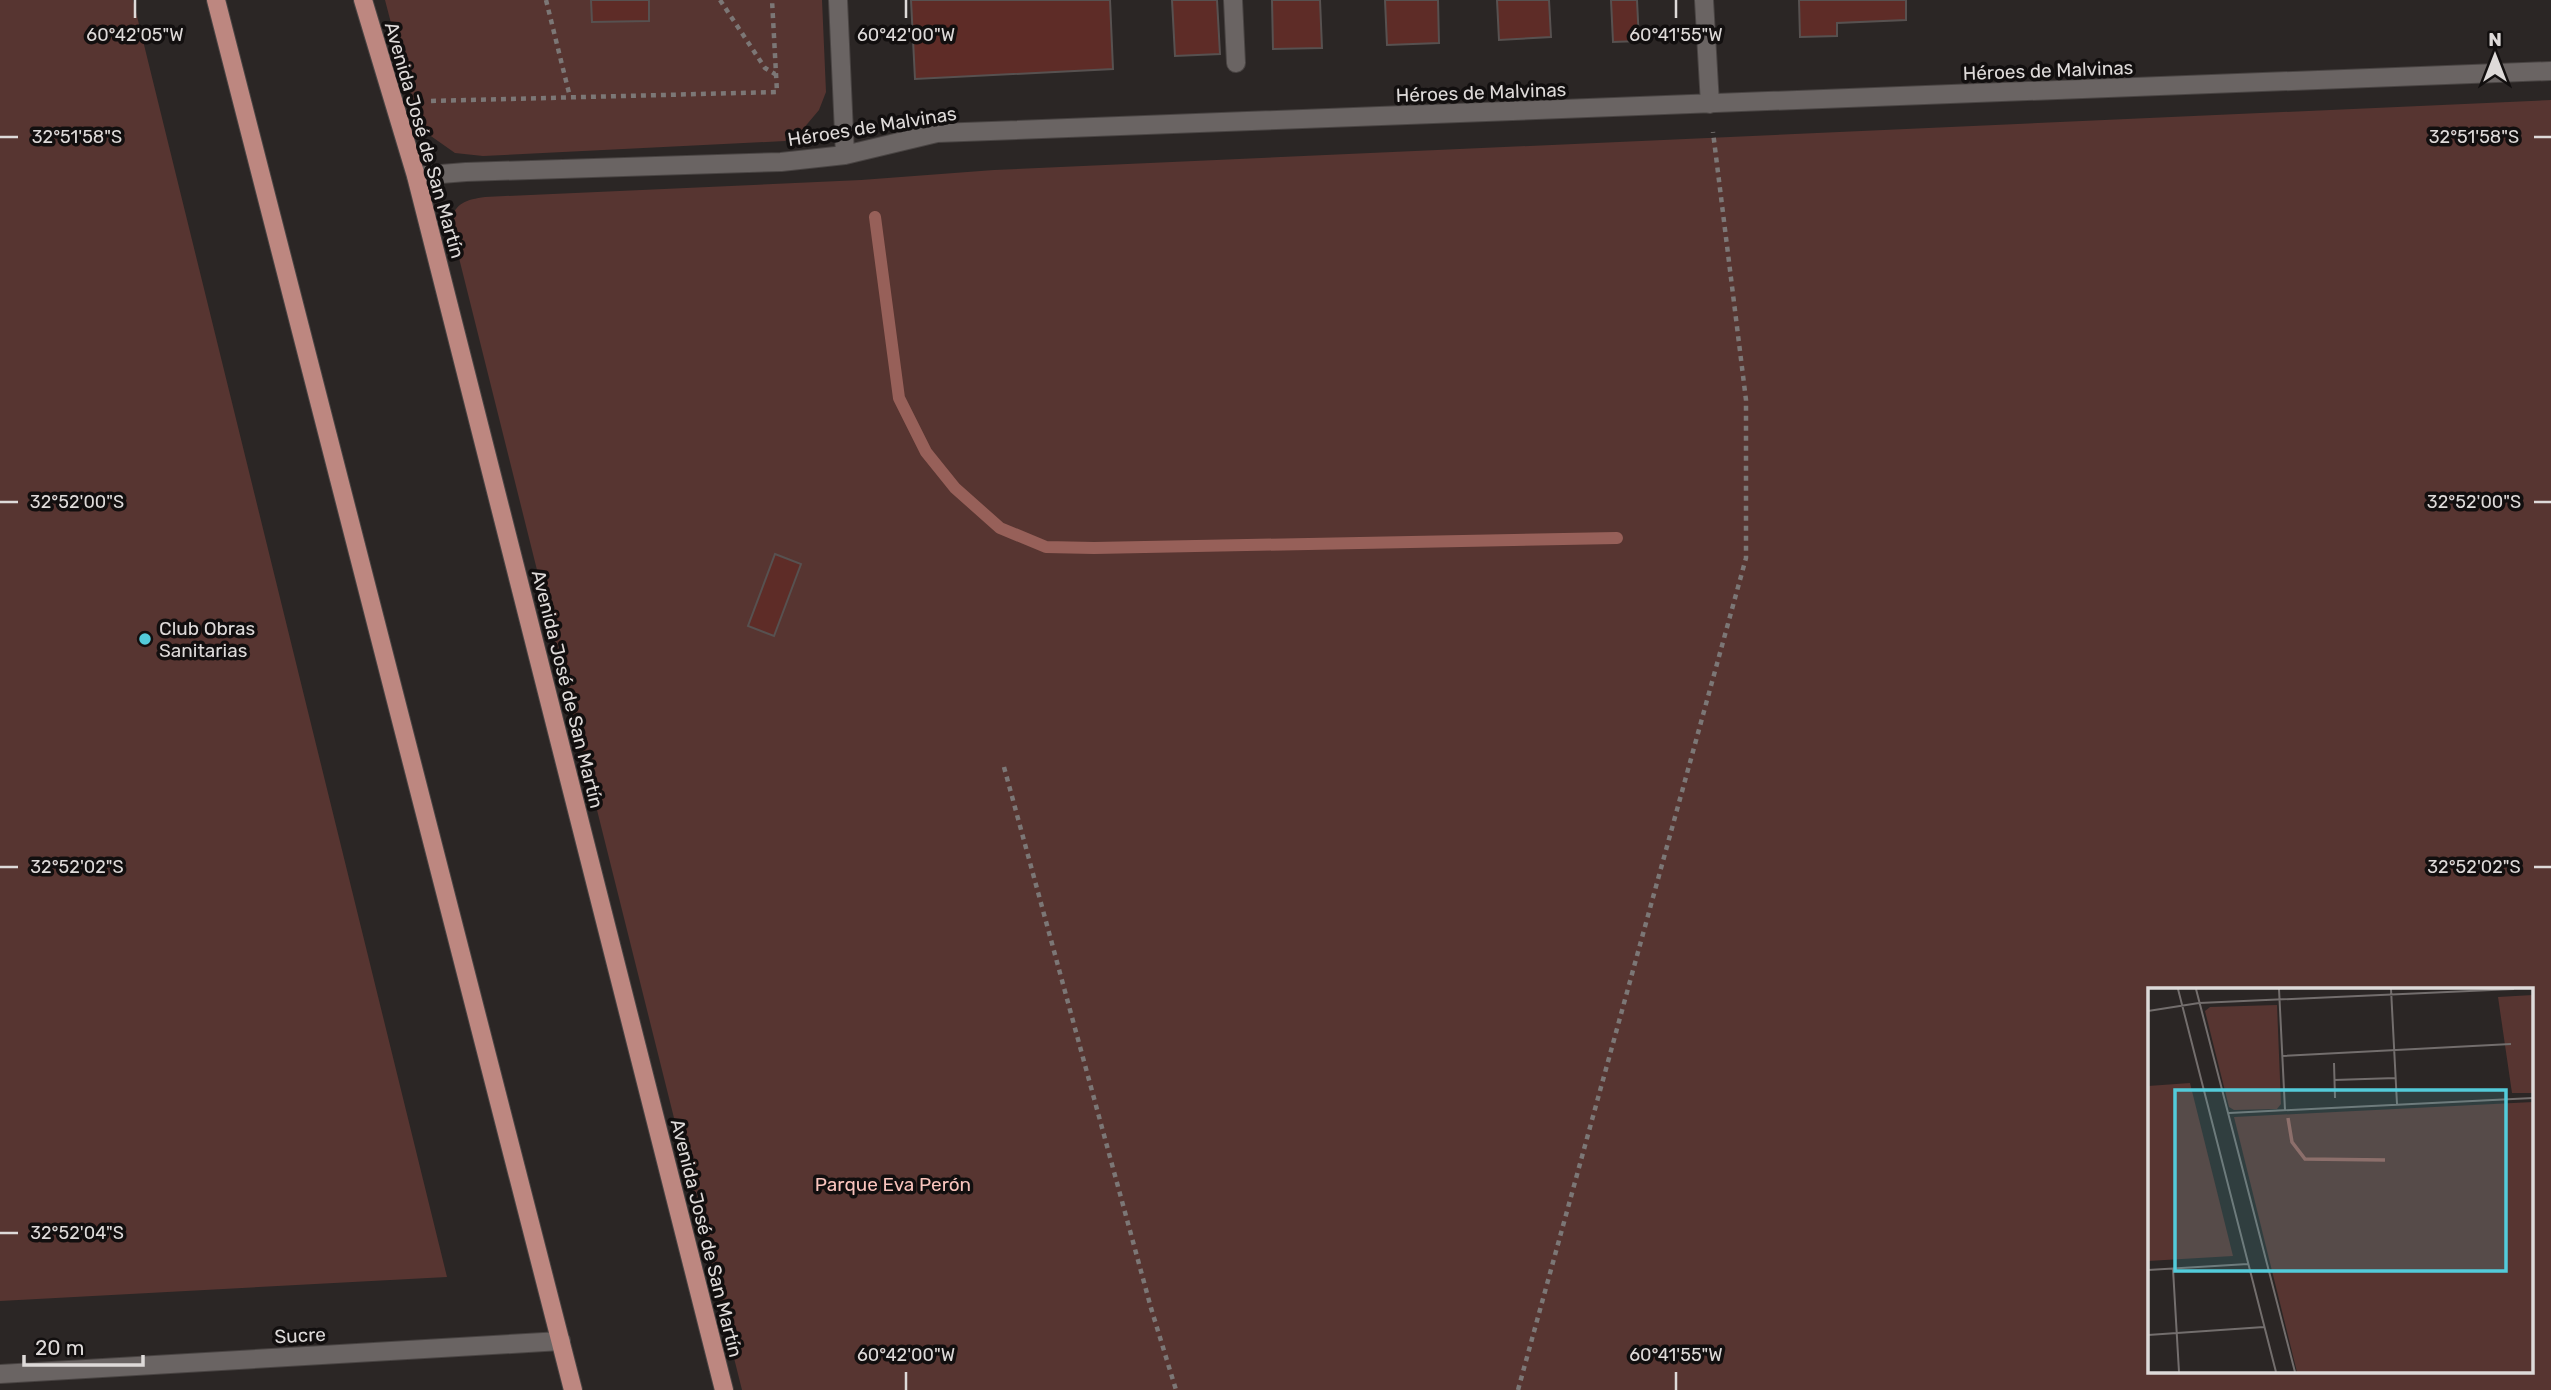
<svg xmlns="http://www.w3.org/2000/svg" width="2551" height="1390" font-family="Rubik,sans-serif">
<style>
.green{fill:#573531;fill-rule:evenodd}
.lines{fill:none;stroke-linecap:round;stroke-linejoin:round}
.stream{stroke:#976059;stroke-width:12}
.building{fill:#5e2c27;stroke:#575150;stroke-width:2}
.minor-casing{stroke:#494443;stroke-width:20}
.major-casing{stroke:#494443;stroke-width:20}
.path{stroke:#7c7776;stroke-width:4.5;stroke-dasharray:5 5;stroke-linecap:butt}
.minor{stroke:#6a6463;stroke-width:18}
.major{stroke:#bd8780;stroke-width:18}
.ticks{fill:none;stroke:#dedad9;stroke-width:2.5}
.poi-dot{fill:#53cbda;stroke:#120f0f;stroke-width:2.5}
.labels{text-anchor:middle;stroke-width:7;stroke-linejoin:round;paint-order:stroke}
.street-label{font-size:19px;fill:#dedad9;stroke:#120f0f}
.poi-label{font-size:19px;fill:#dedad9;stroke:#120f0f;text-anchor:start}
.park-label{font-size:19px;fill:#f9c4bd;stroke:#120f0f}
.inset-river{fill:none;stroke:#976059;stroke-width:3.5}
.inset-road{fill:none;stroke:#736e6d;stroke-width:2}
.view{fill:#53cbda;fill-opacity:0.15;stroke:#53cbda;stroke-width:3.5}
.inset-edge{fill:none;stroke:#dedad9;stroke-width:3.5}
.ticks-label{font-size:18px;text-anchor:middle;fill:#dedad9;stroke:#120f0f;stroke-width:7;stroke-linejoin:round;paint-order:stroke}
</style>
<rect width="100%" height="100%" fill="#2b2625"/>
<path class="green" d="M0 0H133L447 1277 0 1301Z
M385 0H822L826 92 819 110 803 129 785 141 483 156 455 153 418 127Z
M2551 100V1390H742L450 222C456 202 466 200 485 197L861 180 994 170ZM2150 989H2532V1371H2150Z"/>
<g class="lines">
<path class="stream" d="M875 217 899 398 926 452 955 488 1000 528 1046 547 1094 548 1617 538"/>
</g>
<path class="building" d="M591 0H649V21L592 22Z
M911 0H1110L1113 69 915 79Z
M1172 0H1217L1220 54 1175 56Z
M1272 0H1320L1322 48 1273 49Z
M1385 0H1438L1439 43 1387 45Z
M1497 0H1549L1551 37 1499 40Z
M1611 0H1637L1639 41 1613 42Z
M1799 0H1906V20L1837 23V36L1800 37Z
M775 554 801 564 774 636 748 626Z"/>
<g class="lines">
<g class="minor-casing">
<path id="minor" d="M838 0 845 155
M1233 0 1236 63
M1704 0 1710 104
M416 176 466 172 781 162 845 155 937 133 2551 71
M0 1374 561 1341"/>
</g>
<g class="major-casing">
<path id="major" d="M216 0 573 1390
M363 0 416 176 724 1390"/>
</g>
<path class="path" d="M546 0 570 97
M720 0 765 68 775 74
M431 101 777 92 772 0
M1004 767 1151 1308 1176 1390
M1518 1390 1746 558V400L1713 132"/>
<use href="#minor" class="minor"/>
<use href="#major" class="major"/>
</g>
<path class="ticks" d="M135 0V18M906 0V18M1676 0V18M0 137H18M2534 137H2551M0 502H18M2534 502H2551M0 867H18M2534 867H2551M0 1233H18M906 1372V1390M1676 1372V1390"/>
<circle class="poi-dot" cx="145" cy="639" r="7"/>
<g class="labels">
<g class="street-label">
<text transform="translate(2048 70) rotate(-2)" y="7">Héroes de Malvinas</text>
<text transform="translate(1481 92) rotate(-2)" y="7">Héroes de Malvinas</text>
<text transform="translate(872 126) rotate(-9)" y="7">Héroes de Malvinas</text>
<text transform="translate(425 140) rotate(74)" y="7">Avenida José de San Martín</text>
<text transform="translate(568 689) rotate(76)" y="7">Avenida José de San Martín</text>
<text transform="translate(707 1238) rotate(76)" y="7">Avenida José de San Martín</text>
<text transform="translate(300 1335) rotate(-3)" y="7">Sucre</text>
</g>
<g class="poi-label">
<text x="159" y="635">Club Obras<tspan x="159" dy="22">Sanitarias</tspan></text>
</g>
<g class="park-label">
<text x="893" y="1191">Parque Eva Perón</text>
</g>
</g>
<g transform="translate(2148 988)">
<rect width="385" height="385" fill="#2b2625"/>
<path d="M385 7V105H364L350 9ZM129 17 133 116 129 121 86 122 81 119 57 23 62 19ZM42 95 85 268 0 273V98ZM385 114V384H149L86 129Z" fill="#573531"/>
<path class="inset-river" d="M140 130 144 154 157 171 237 172"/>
<path class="inset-road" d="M30 1 128 384M48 1 147 384M131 1 137 122M243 1 249 116M51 15 366 1M0 23 51 15M134 68 363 56M186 75 187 110M186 92 248 90M81 125 385 110M25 281 31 384M0 282 100 276M0 347 116 339"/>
<path class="view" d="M27 102H358V283H27Z"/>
<rect width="385" height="385" class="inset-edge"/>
</g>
<g class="ticks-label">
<text x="135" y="41">60°42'05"W</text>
<text x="906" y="41">60°42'00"W</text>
<text x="1676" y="41">60°41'55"W</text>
<text x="77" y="143">32°51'58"S</text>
<text x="2474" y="143">32°51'58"S</text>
<text x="77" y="508">32°52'00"S</text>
<text x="2474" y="508">32°52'00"S</text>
<text x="77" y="873">32°52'02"S</text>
<text x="2474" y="873">32°52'02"S</text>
<text x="77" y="1239">32°52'04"S</text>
<text x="906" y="1361">60°42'00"W</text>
<text x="1676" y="1361">60°41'55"W</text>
</g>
<g transform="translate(2495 56)" stroke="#120f0f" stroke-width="5" paint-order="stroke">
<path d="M0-5L12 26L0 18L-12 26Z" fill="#dedad9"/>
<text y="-10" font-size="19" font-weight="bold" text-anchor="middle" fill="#dedad9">N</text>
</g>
<path d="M24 1355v10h119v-10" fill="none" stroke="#dedad9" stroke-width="3.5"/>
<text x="35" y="1355" font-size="21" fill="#dedad9" stroke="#120f0f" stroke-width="5" paint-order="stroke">20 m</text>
</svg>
